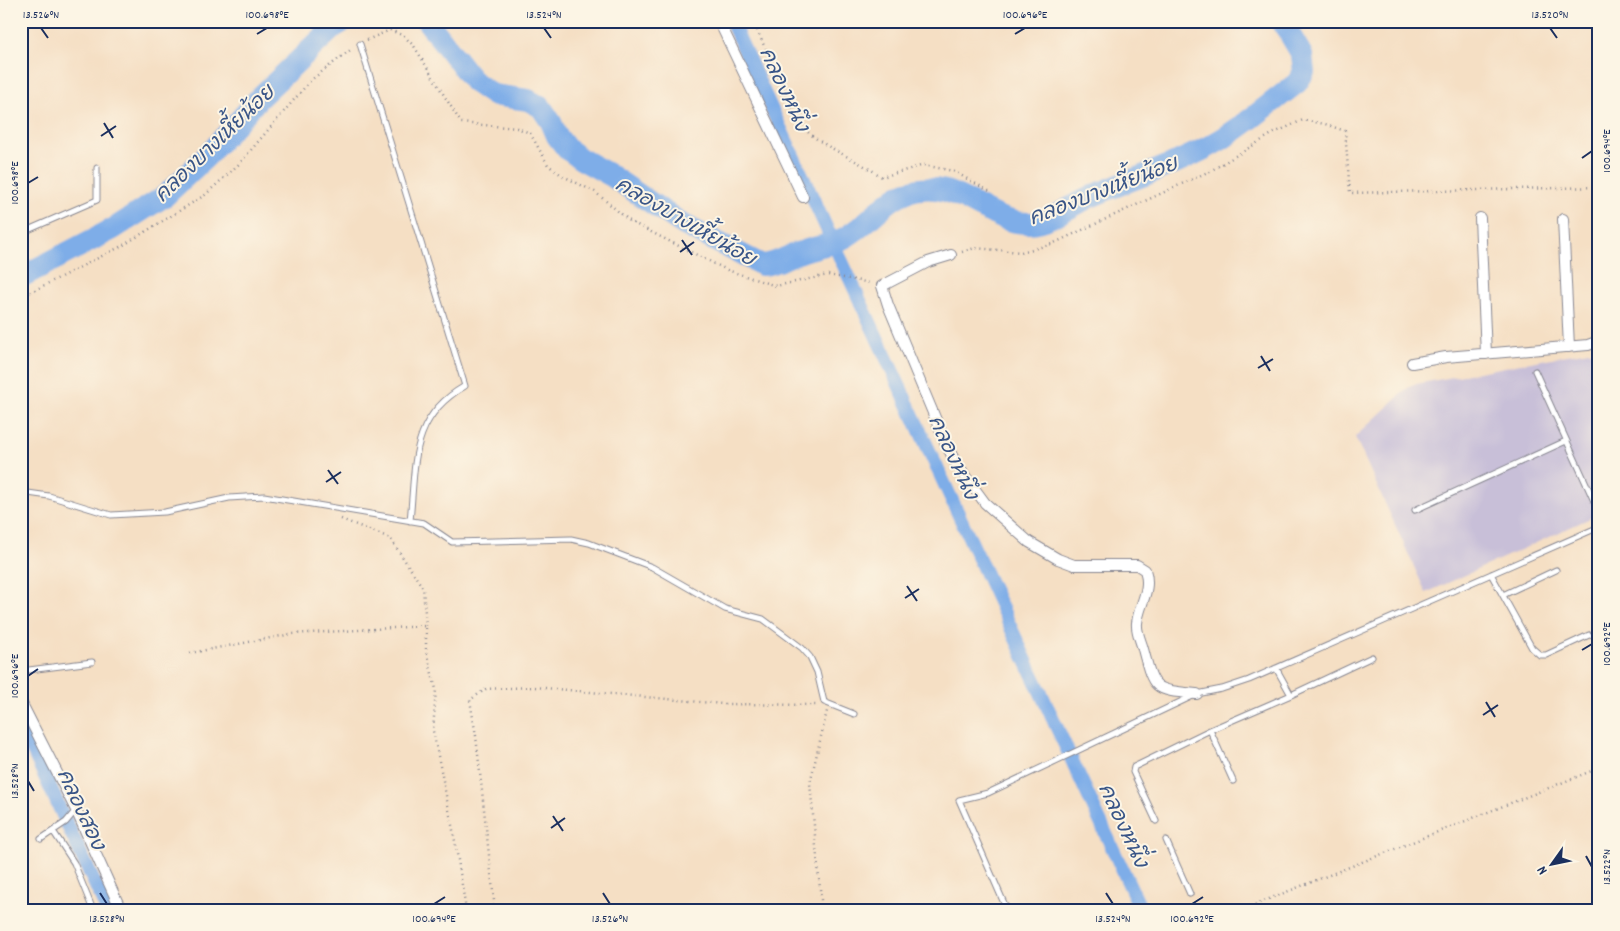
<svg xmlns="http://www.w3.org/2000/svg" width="1620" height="931" font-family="Dekko,'Playpen Sans Thai',sans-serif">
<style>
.industrial{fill:#c8bfd8}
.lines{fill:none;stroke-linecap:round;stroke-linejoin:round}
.canal{stroke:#7eade8;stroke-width:14}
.river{stroke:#7eade8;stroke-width:22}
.lane-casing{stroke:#888791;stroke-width:7}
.street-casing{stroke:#888791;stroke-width:12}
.path{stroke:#888791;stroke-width:2.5;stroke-dasharray:1 4;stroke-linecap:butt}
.lane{stroke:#fff;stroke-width:5}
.street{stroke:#fff;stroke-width:10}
.ticks{fill:none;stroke:#1b2f5e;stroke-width:2}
.labels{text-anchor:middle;stroke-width:4;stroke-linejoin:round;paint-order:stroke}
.water-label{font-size:21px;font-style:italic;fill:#395587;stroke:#fcf5e5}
.neatline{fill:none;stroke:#1b2f5e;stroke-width:2}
.ticks-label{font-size:12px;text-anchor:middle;fill:#1b2f5e}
</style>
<rect width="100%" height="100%" fill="#fcf5e5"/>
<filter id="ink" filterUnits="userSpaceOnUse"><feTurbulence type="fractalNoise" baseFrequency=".02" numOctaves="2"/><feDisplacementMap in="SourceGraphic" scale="10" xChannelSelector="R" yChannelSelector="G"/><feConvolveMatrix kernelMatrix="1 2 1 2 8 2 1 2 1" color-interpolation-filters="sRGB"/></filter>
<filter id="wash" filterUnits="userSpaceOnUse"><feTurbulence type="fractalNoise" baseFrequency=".0096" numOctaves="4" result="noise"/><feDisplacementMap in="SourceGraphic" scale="20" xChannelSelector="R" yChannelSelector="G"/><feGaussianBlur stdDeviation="1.12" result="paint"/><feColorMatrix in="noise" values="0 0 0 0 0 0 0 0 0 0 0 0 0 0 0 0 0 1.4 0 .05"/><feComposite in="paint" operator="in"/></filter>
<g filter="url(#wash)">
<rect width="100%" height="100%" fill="#f5dfc4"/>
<path class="industrial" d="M1599 349V514L1426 593 1355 437 1411 385Z"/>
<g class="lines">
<path class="canal" d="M731 21 1141 910
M21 725 107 910"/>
<path class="river" d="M427 21 474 82 493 95 528 100 541 107 551 122 557 136 567 149 581 159 610 175 684 225 762 265C778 264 786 256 801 252 823 244 836 246 856 230 873 218 887 199 907 192 956 175 982 223 1028 223 1045 224 1074 205 1090 197 1133 178 1181 164 1222 139 1248 123 1273 101 1297 83L1304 72 1302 55 1282 21
M21 277 113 229 165 196 207 156 260 97 334 27 344 21"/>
</g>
</g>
<g filter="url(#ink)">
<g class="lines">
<g class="lane-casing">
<path id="lane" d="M360 44 465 386C409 418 416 464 410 521
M21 233 97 200V168
M1535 371 1599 512
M21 492 49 496 111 515 165 512 229 498 264 496 424 523 452 542 571 539 589 543 652 567 725 609 763 619 802 648 810 657 817 672 824 702 854 714
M1415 510 1566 441
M1491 574 1532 648 1540 655H1546L1589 635
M1503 595 1556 570
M21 671 92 662
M1291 695 1372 657
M1210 730 1233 781
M1156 821 1133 772 1134 767 1210 730 1291 695 1276 668
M53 831 74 863 93 910
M41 839 66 822 76 810
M1166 840 1190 894
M1007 910 959 800 988 793 1197 694 1222 689 1249 680 1599 527"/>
</g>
<g class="street-casing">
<path id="street" d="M719 21 803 197
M1480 218 1486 354
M1563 219 1569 347
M951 255 928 262 882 286 888 305 946 444 957 465 985 503 1029 542 1058 559 1074 565H1137L1145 570C1152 590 1139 604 1137 623 1136 632 1141 641 1143 649 1154 691 1154 690 1197 694
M1412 363 1446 357 1588 345 1599 341
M21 702 76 810 121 910"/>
</g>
<path class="path" d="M753 21 798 122C817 146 856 158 882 177L924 165 953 171 989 191
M367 40 390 30 404 36 414 46 461 123 517 128 530 133 548 165 563 176 595 192 631 222 727 270 776 286 828 275 871 283
M962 252 975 248 1021 252 1052 244 1212 170 1272 134 1303 120 1325 124 1345 131 1350 193 1599 187
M21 297 122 246 205 195 239 164 311 80 353 48
M341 519 390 538 423 588 426 626
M190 653 292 634 426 626V651L436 689 433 731 454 835 466 910
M1599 809 1594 825 1599 837
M495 910 476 736 470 700 486 689 534 687 723 704 816 705
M822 910 810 783 827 711
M1241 910 1599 768"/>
<use href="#lane" class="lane"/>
<use href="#street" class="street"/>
</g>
</g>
<path class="ticks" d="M41 28 48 38M544 28 551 38M1550 28 1557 38M257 34 267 28M1015 34 1025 28M104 123 113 138M101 136 116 126M1582 158 1592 151M28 183 38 177M682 240 692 255M680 252 694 242M1261 356 1270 371M1258 368 1273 359M328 470 338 484M326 482 341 472M907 586 917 601M905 598 919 589M1582 650 1592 644M28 676 38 669M1486 702 1495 717M1483 715 1498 705M28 781 34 791M553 816 563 831M551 828 565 818M1586 856 1592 867M100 893 107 904M603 893 610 904M1106 893 1113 904M434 904 445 897M1192 904 1203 897"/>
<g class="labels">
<g class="water-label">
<text transform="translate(785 89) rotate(65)" y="7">คลองหนึ่ง</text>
<text transform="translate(214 143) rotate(-44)" y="7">คลองบางเหี้ยน้อย</text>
<text transform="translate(1103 190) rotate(-21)" y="7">คลองบางเหี้ยน้อย</text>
<text transform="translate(686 221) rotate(30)" y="7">คลองบางเหี้ยน้อย</text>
<text transform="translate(954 457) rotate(65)" y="7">คลองหนึ่ง</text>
<text transform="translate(82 809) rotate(65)" y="7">คลองสอง</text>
<text transform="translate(1124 825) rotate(65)" y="7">คลองหนึ่ง</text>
</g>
</g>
<rect width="1620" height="931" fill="none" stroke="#fcf5e5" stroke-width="55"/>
<g transform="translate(1552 864) rotate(237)" stroke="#fcf5e5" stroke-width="4" paint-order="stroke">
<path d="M0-4L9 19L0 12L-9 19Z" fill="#1b2f5e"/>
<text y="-8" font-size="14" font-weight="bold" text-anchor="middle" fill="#1b2f5e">N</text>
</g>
<rect x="28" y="28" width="1564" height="876" class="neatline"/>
<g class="ticks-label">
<text x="41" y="18">13.526°N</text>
<text x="267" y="18">100.698°E</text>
<text x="544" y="18">13.524°N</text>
<text x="1025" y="18">100.696°E</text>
<text x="1550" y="18">13.520°N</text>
<text transform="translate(1606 151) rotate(-90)" y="4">100.694°E</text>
<text transform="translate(14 183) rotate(-90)" y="4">100.698°E</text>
<text transform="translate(1606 644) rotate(-90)" y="4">100.692°E</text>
<text transform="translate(14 676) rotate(-90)" y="4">100.696°E</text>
<text transform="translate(14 781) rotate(-90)" y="4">13.528°N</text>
<text transform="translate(1606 867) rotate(-90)" y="4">13.522°N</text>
<text x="107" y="922">13.528°N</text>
<text x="434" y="922">100.694°E</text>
<text x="610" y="922">13.526°N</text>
<text x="1113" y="922">13.524°N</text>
<text x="1192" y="922">100.692°E</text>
</g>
</svg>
